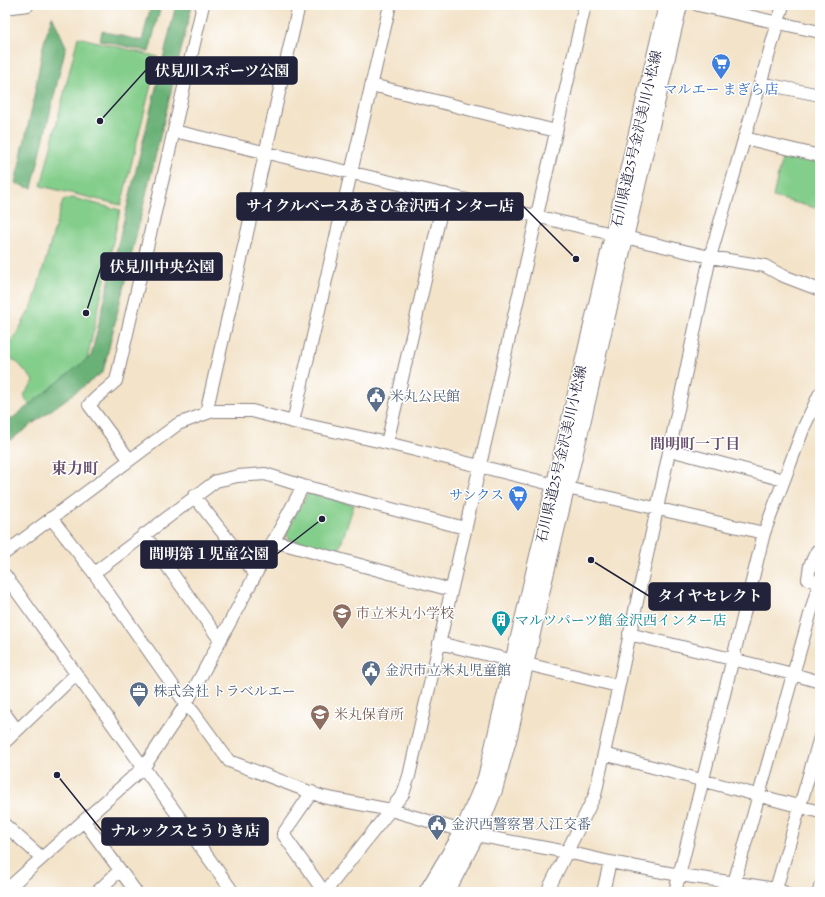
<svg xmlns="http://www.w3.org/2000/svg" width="825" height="897" font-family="'EB Garamond','Noto Serif JP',serif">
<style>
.green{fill:#84ce8b;stroke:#537863}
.forest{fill:#6bb177;stroke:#466a59}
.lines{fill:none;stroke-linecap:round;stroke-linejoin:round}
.minor-casing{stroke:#8a8282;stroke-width:14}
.major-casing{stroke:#8a8282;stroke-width:18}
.minor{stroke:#fff;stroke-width:12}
.major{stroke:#fff;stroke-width:16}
.labels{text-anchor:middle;stroke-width:3;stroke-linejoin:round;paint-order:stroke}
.shop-label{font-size:14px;fill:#366cbe;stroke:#fff}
.street-label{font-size:14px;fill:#22223b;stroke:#fff}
.service-label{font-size:14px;fill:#4e5e75;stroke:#fff;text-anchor:start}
.education-label{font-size:14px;fill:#785e54;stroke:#fff;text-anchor:start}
.culture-label{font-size:14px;fill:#0d838f;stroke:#fff;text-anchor:start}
.neighbourhood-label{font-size:15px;font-weight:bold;fill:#69506e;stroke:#fff}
.quarter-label{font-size:16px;font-weight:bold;fill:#69506e;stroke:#fff}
.leader{fill:none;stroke:#22223b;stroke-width:1.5}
.callout-dot{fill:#22223b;stroke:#fff;stroke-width:1.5}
.callout{fill:#22223b;stroke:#22223b;stroke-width:1.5}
.callout-label{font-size:15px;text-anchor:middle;font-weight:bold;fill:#fff}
</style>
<rect width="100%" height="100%" fill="#fff"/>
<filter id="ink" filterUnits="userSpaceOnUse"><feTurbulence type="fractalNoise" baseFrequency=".025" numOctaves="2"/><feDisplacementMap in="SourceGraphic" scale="8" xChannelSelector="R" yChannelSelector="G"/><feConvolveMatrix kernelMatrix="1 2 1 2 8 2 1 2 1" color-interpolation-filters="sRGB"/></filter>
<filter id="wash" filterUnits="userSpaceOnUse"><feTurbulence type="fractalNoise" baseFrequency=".012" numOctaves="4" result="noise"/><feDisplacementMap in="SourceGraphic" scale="16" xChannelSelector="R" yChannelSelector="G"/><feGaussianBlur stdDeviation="0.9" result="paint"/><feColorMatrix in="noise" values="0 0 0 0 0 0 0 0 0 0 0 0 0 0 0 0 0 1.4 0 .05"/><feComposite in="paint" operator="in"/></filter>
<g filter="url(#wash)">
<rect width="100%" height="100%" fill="#f3e3c9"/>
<path class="green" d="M78 37 158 57 121 205 41 186Z
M783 152 820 160V209L773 197Z
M73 198 120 210 86 365 35 408 26 401 24 395 34 381 19 364 5 354 33 304 63 200Z
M308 493 354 505 338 553 289 539 286 532Z"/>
<path class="forest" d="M151 5H161L149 52 100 40 102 31 142 41Z
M176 5H192L103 372 5 444V424L91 356Z
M52 16 66 46 32 188 26 187 15 183 32 108 43 46Z"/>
</g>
<g filter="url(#ink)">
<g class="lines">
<g class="minor-casing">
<path id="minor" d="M698 5 820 32
M5 8 28 5
M760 83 820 95
M372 85 556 131
M174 131 710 257 765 266 781 275 820 290
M744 138 820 156
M206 413 299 5
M293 422 390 5
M387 443 445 194
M670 450 784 480
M129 459 89 405 96 398 116 381 203 5
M194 496 255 574
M51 518 94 573 186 704 194 713 229 761 323 797 391 810 476 835 567 852 610 862 679 875 744 884 776 889 784 892
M144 534 220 640
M273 541 451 590
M5 553 178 424 213 411H252L293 422 387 443 567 488 764 533
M94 573 216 481 238 476 265 474 303 486 465 528
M5 575 233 892
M629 634 793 674 820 682
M439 643 618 686
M5 714 17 730
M5 742 76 674
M604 754 820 812
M312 792 283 834 324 892
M84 821 136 892
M5 825 42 858
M734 883 819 583 808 579 810 565 817 551
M776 889 820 737
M5 891 144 767 186 704 303 486
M97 892 120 870
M325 892 403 794 409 776 585 5
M547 892 595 795 657 509 710 257 783 5
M603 892 610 862
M675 892 764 533 804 427 820 393
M819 892 820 887"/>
</g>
<g class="major-casing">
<path id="major" d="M427 892 463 832 486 778 667 5
M442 892 453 879 476 835 494 790 509 736 544 580 582 423 679 5"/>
</g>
<use href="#minor" class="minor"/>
<use href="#major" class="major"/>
</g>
</g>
<defs>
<g id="supermarket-pin" transform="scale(1)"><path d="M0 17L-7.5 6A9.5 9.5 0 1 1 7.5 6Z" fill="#3f7fe0" stroke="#fff"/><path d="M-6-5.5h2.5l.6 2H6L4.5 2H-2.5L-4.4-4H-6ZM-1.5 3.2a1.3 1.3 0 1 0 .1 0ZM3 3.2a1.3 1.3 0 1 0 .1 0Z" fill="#fff"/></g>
<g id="civic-pin" transform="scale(1)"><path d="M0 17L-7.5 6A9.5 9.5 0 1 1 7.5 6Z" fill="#5c6f8a" stroke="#fff"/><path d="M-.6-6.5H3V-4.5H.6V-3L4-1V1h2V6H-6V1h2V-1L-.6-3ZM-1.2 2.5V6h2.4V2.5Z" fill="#fff"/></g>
<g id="school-pin" transform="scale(1)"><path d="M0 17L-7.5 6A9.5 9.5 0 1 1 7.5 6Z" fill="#8d6e63" stroke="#fff"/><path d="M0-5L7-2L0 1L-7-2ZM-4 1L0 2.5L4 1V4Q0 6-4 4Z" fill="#fff"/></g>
<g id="building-pin" transform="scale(1)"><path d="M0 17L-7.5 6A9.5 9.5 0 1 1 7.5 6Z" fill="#0f9aa8" stroke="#fff"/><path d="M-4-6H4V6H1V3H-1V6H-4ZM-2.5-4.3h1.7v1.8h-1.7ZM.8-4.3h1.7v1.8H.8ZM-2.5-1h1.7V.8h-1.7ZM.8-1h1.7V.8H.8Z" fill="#fff"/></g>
<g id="office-pin" transform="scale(1)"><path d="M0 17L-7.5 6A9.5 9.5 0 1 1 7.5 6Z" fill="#5c6f8a" stroke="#fff"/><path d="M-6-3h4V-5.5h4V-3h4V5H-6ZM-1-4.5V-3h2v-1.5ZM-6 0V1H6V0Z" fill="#fff"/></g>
</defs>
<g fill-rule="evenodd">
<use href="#supermarket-pin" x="721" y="63"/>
<use href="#civic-pin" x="376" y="396"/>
<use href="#supermarket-pin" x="518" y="495"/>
<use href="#school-pin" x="342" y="613"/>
<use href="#building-pin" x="501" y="620"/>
<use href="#civic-pin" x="371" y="670"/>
<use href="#office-pin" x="139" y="691"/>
<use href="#school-pin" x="320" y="714"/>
<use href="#civic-pin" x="437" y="824"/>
</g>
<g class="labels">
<g class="shop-label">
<text x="721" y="94">マルエー まぎら店</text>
<text x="504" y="500" text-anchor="end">サンクス</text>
</g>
<g class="street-label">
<text transform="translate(636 139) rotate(-77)" y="5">石川県道25号金沢美川小松線</text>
<text transform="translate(561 454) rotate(-77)" y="5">石川県道25号金沢美川小松線</text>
</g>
<g class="service-label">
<text x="390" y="401">米丸公民館</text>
<text x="385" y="675">金沢市立米丸児童館</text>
<text x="153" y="696">株式会社 トラベルエー</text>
<text x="451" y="829">金沢西警察署入江交番</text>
</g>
<g class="education-label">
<text x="356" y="618">市立米丸小学校</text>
<text x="334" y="719">米丸保育所</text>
</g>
<g class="culture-label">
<text x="515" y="625">マルツパーツ館 金沢西インター店</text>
</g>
<g class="neighbourhood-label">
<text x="695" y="449">間明町一丁目</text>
</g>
<g class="quarter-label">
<text x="75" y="474">東力町</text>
</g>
</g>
<path class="leader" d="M100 121L146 70M576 259L523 206M86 313L101 267M322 519L277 554M591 560L649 596M57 775L102 831"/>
<g class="callout-dot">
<circle cx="100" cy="121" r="4"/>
<circle cx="576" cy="259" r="4"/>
<circle cx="86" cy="313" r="4"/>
<circle cx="322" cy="519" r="4"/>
<circle cx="591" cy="560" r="4"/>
<circle cx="57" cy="775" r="4"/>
</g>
<g class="callout">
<rect x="146" y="57" width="151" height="27" rx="4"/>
<rect x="237" y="193" width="286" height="27" rx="4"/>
<rect x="101" y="253" width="121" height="27" rx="4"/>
<rect x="141" y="541" width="136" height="27" rx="4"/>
<rect x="649" y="583" width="121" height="27" rx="4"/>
<rect x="102" y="818" width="166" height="27" rx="4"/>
</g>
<g class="callout-label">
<text x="222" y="76">伏見川スポーツ公園</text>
<text x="380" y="211">サイクルベースあさひ金沢西インター店</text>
<text x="162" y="272">伏見川中央公園</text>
<text x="209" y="559">間明第１児童公園</text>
<text x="710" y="601">タイヤセレクト</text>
<text x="185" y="836">ナルックスとうりき店</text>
</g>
<rect width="825" height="897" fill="none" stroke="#fff" stroke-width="20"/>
</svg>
